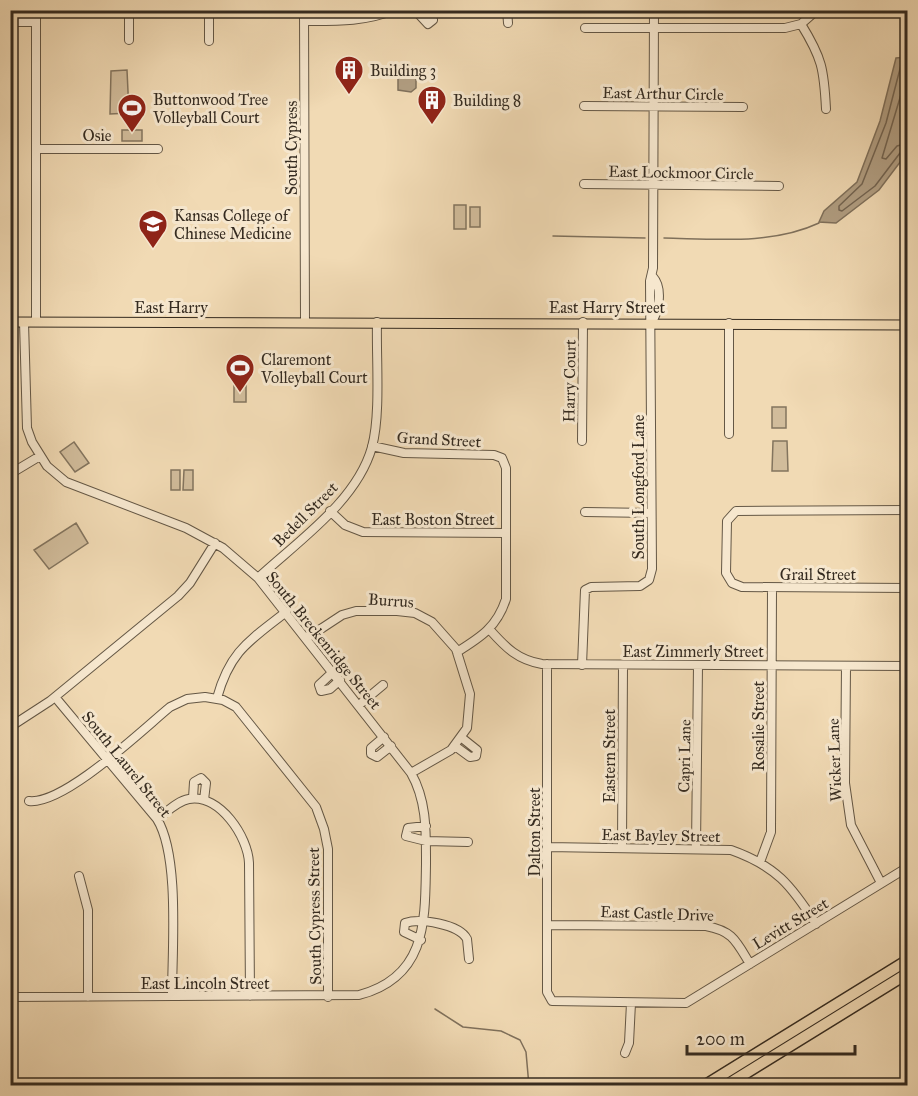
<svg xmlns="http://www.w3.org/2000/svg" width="918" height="1096" font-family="'IM FELL Great Primer',serif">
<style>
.green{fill:#d1bc9b;stroke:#83745e;stroke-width:1.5}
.water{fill:#b19e82;stroke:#7f705b;stroke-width:1.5}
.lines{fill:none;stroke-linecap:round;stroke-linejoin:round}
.shore{stroke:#736451;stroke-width:1.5}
.stream{stroke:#7f705b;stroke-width:1.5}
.minor-casing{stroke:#645745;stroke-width:10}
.major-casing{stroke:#352b20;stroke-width:11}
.highway-casing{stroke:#352b20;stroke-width:13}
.minor{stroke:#f6e7ce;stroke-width:8}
.major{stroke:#f1dab4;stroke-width:9}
.highway{stroke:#f1dab4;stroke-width:10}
.labels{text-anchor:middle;stroke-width:6;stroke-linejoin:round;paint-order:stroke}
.poi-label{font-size:16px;fill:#352b20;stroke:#f6e7ce;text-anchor:start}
.street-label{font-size:16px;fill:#352b20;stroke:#f6e7ce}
</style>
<rect width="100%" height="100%" fill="#f1dab4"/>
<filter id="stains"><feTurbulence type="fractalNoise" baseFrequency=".00333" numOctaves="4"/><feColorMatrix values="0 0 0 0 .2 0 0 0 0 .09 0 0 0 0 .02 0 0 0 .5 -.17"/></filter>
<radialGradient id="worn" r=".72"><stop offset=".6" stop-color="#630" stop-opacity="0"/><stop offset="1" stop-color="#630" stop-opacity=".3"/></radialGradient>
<path class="green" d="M127 70 129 113 110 114 111 71Z
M122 130H142V141H122Z
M454 205H466V229H454Z
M470 207H480V227H470Z
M234 384H246V402H234Z
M772 407H786V428H772Z
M773 441H787L788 471H772Z
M74 442 89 463 75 472 60 452Z
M171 470H180V490H171Z
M184 470H193V490H183Z
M76 523 88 543 49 569 34 550Z"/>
<path class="water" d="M907 57V153L879 190 836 223 819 222 824 211 857 182 880 121 896 58Z
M398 66H410L416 69V88L411 92 398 90Z"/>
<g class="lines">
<path class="shore" d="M908 63 901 65 886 123 862 184 839 206V210L842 211 875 186 900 153 908 150
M908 71 882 158 886 159 897 146 908 143"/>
<path class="stream" d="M553 236 645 238
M664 238C715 239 772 245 819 223
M435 1009 463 1027 501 1031 520 1040 526 1052 529 1086"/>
<g class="minor-casing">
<path id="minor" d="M36 10V322
M304 10 305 322
M415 10 428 24 433 20 429 10
M507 10 508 23
M304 21C335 21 365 22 394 10
M10 22H36
M801 24C822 58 824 69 826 109
M585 28H785L801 24 817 10
M129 40V10
M209 41V10
M584 106 743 107
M36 149H158
M584 184 779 186
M651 323C659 312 663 288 653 277
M729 434V323
M582 441 583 322
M372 446 404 453 494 455 502 458 506 468V599C497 627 481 637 457 652
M10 474 40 456
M908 510 736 511 727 521 726 573 732 583 742 587 908 588
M330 511 345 525 363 532 506 533
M585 512 651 513
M258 578C298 541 357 501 372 447 381 413 376 358 377 322
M490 630C506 648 518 660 542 664L908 666
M307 638 342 615 356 611H397L415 613 432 622 456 649 470 694 467 728 451 750 411 773
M547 664V992L552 1001 686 1003 908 867
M582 665 585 590 591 587 640 586 649 580 652 569 650 281 653 268 654 10
M846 666 845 783 851 825 881 883
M333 672 319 685 321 691 330 689 340 680
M55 697 157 819C180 856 172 951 172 996
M217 698C230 651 249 641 286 612
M359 705 383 685
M10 727 50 701 178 596 190 583 215 543
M384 737 371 748V754L377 757 391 746
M455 746 470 757 476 756 477 750 462 738
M193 798 194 782 201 778 206 783 204 800
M29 801C64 805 142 730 170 707L187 699 205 697 223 700 236 707 316 807 324 829 328 849V997
M157 819C167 812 177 801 189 799 220 794 248 837 249 863L250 996
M426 826 408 828 406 836 426 841 468 842
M547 847 731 850C776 866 791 885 816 924
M622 848 623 665
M696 848 698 665
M760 862 771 832 772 588
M79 876 88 910V997
M547 925 706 926C733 931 736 941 750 964
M421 940 404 932 405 923C420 918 459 924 467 939L469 959
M10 997 359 995C427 977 425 921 426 864 426 832 427 801 411 773L258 578 223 548 186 528 66 482 47 466 32 442 27 428 24 322
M625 1053 629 1043 631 1003
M897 1086 898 1084"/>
</g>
<g class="major-casing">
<path id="major" d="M10 322 908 325"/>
</g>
<g class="highway-casing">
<path id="highway" d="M704 1086 908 960
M725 1086 908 973"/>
</g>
<use href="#minor" class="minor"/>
<use href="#major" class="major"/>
<use href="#highway" class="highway"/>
</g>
<defs>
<g id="building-pin" transform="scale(1.5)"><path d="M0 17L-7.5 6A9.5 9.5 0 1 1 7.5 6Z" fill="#8f2418" stroke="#f6e7ce"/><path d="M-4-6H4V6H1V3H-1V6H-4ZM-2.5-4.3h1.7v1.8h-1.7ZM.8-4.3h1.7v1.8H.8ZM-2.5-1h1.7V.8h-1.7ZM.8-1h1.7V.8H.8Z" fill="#fff"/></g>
<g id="stadium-pin" transform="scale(1.5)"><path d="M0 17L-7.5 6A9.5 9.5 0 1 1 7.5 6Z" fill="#8f2418" stroke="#f6e7ce"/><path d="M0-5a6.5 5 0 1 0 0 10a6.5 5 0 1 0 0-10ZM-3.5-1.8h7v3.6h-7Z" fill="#fff"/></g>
<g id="school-pin" transform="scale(1.5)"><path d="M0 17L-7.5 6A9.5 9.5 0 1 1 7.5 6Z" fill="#8f2418" stroke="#f6e7ce"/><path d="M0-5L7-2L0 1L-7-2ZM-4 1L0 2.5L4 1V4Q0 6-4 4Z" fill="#fff"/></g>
</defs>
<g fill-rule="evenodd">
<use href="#building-pin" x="349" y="70"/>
<use href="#building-pin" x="432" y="100"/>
<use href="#stadium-pin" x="132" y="108"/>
<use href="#school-pin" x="153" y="224"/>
<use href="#stadium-pin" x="240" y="368"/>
</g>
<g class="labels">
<g class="poi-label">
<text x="370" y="76">Building 3</text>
<text x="153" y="105">Buttonwood Tree<tspan x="153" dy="18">Volleyball Court</tspan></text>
<text x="453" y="106">Building 8</text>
<text x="174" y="221">Kansas College of<tspan x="174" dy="18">Chinese Medicine</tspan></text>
<text x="261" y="365">Claremont<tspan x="261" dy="18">Volleyball Court</tspan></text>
</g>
<g class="street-label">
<text transform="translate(663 93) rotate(1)" y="6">East Arthur Circle</text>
<text x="97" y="141">Osie</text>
<text transform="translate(291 148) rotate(-90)" y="6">South Cypress</text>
<text transform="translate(681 172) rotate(1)" y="6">East Lockmoor Circle</text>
<text x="171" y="313">East Harry</text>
<text x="607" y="313">East Harry Street</text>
<text transform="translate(569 381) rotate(-89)" y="6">Harry Court</text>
<text transform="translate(439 439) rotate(3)" y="6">Grand Street</text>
<text transform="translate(638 487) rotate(-90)" y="6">South Longford Lane</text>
<text transform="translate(305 514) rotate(-45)" y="6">Bedell Street</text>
<text x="433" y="525">East Boston Street</text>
<text x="818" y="580">Grail Street</text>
<text transform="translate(391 600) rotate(4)" y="6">Burrus</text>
<text transform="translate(324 640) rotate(51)" y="6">South Breckenridge Street</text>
<text x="693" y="657">East Zimmerly Street</text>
<text transform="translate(758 726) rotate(-90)" y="6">Rosalie Street</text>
<text transform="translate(609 756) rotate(-90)" y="6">Eastern Street</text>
<text transform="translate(684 756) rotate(-89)" y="6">Capri Lane</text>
<text transform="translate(834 760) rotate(-92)" y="6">Wicker Lane</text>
<text transform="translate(127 764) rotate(51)" y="6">South Laurel Street</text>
<text transform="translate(534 832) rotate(-90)" y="6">Dalton Street</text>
<text transform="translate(661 835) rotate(1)" y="6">East Bayley Street</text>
<text transform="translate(657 913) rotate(2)" y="6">East Castle Drive</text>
<text transform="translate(314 916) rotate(-91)" y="6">South Cypress Street</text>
<text transform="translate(790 923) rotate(-31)" y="6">Levitt Street</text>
<text x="205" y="989">East Lincoln Street</text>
</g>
</g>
<rect width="918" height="1096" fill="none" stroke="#f1dab4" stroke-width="36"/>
<rect x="12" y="12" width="894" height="1072" fill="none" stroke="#352b20" stroke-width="3"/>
<rect x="18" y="18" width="882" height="1060" fill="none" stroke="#352b20" stroke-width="1.5"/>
<path d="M687 1045v9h168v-9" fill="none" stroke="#352b20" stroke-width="3"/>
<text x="696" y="1045" font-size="18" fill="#352b20" stroke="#f6e7ce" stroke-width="4.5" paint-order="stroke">200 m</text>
<rect width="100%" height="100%" filter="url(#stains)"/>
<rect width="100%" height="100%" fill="url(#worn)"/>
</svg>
